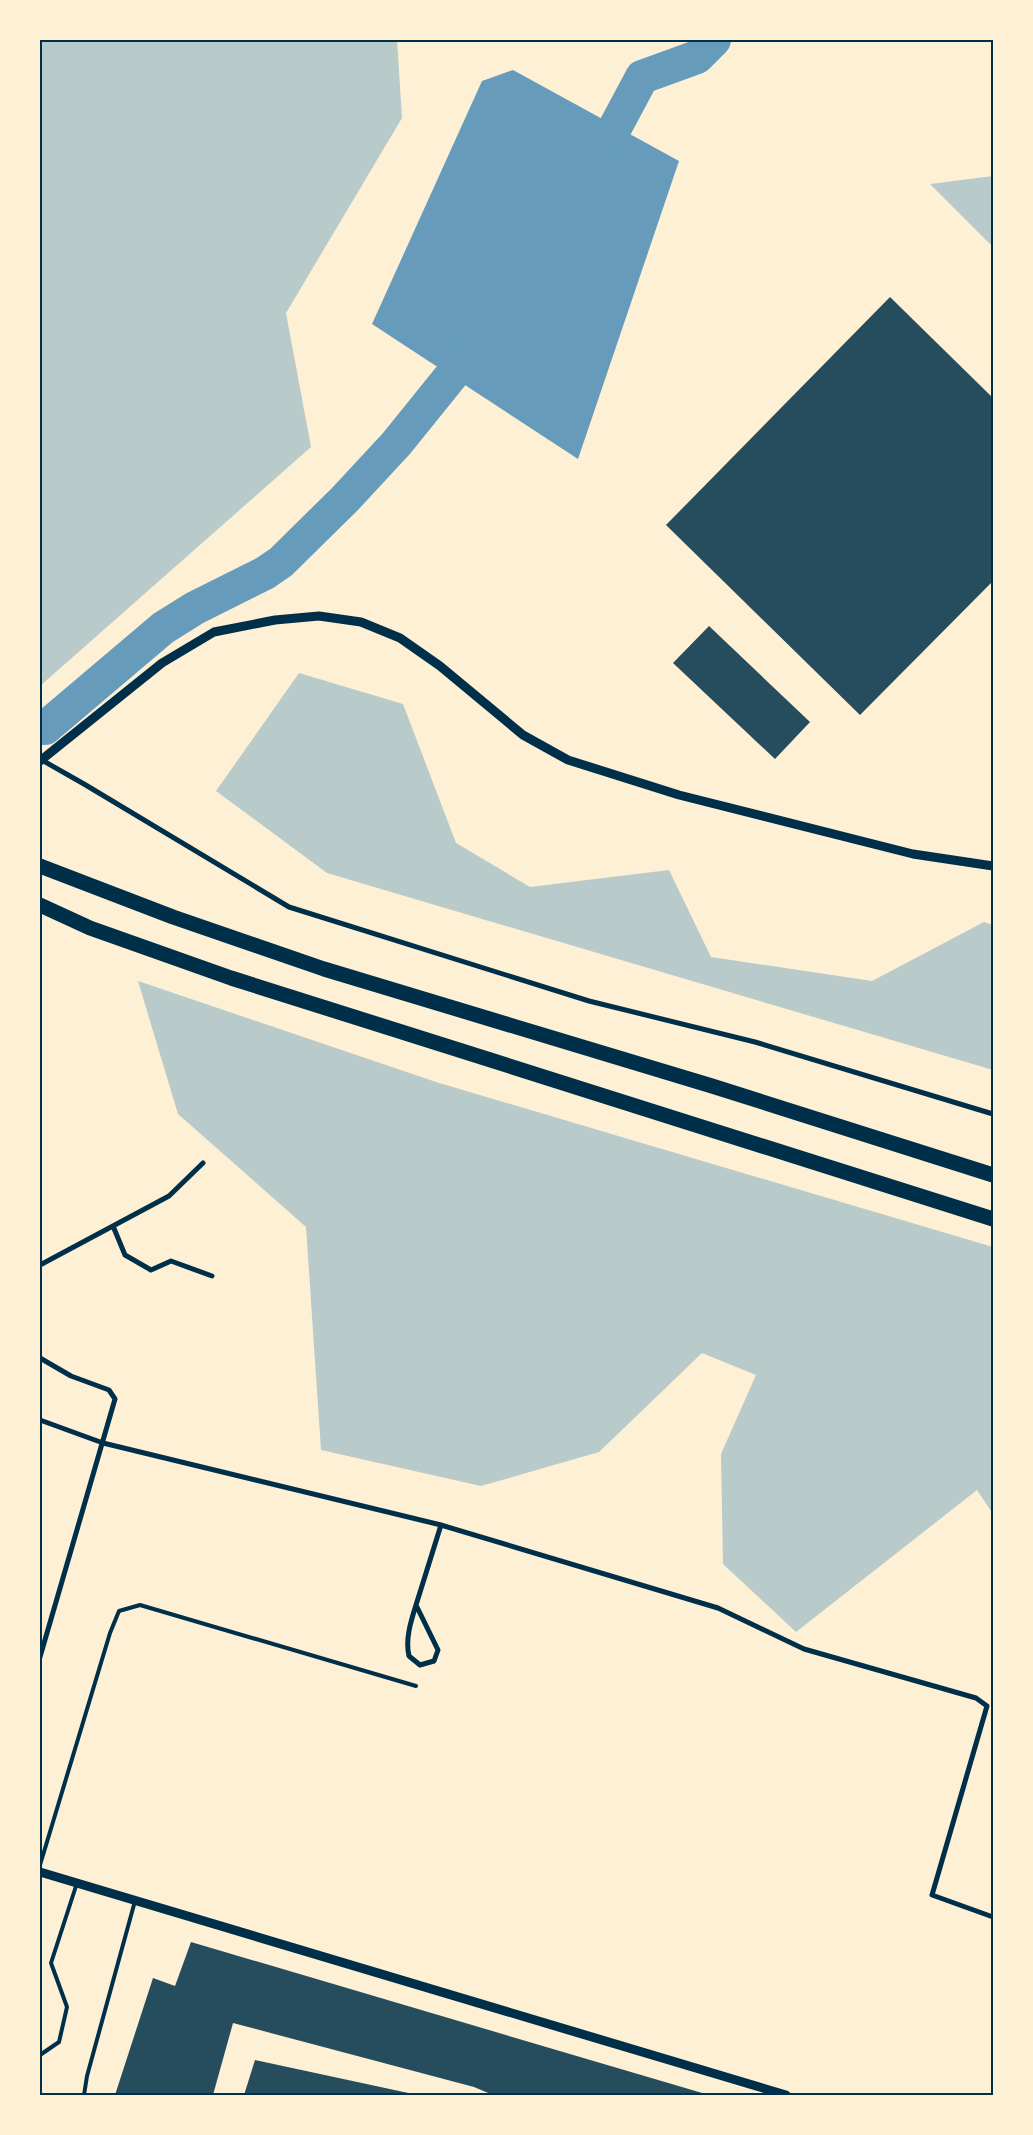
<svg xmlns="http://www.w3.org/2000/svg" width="1033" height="2135" font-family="Helvetica,sans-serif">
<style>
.green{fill:#b9caca}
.water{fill:#669bbc}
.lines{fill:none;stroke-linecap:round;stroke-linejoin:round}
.river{stroke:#669bbc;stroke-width:34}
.building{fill:#264d5e}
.service{stroke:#003049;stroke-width:4}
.minor{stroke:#003049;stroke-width:5}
.tertiary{stroke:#003049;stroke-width:9}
.motorway{stroke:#003049;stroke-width:15}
.neatline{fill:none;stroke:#003049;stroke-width:2}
</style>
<rect width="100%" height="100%" fill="#fdf0d5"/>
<path class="green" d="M40 40H397L402 118 286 313 311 447 40 686Z
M993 176V247L930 184Z
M299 673 403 704 456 843 530 887 669 870 711 957 872 981 984 922 993 925V1070L327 873 216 791Z
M138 981 436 1082 993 1247V1514L977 1490 796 1632 723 1564 721 1454 756 1375 702 1353 599 1452 481 1486 321 1450 306 1227 178 1114Z"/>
<path class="water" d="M513 70 679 161 578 459 372 324 482 81Z"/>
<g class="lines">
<path class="river" d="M594 167 642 77 697 57 714 40
M45 728 163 628 195 608 265 573 281 562 344 500 396 444 480 340"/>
</g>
<path class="building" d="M890 297 993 398V581L860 715 666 525Z
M709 626 810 722 775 759 673 663Z
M191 1942 709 2095H493L474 2087 233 2023 213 2095H115L153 1978 175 1986Z
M255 2060 413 2094V2095H244Z"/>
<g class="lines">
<path class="service" d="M40 1865 110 1633 119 1611 140 1605 416 1686
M40 2055 59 2042 67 2007 51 1963 77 1883
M84 2095 87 2076 135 1901"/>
<path class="minor" d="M40 759 84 784 289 907 589 1001 755 1042 993 1114
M113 1226 125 1255 151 1270 171 1261 212 1276
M40 1265 169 1196 203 1163
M40 1358 71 1376 109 1390 115 1399 40 1657
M40 1420 103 1443 441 1525 718 1608 804 1649 976 1698 987 1706 932 1895 993 1917
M416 1605 438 1650 434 1661 420 1665 409 1656C405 1639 411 1621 416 1605Z
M416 1605 441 1525"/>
<path class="tertiary" d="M40 761 162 663 214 632 275 620 319 616 361 622 400 638 440 666 523 735 568 760 679 795 913 854 993 866
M40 1872 786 2095"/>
<path class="motorway" d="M40 866 173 917 324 969 712 1086 993 1175
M40 905 90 928 231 978 993 1219"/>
</g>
<rect width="1033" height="2135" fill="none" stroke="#fdf0d5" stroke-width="82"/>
<rect x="41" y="41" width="951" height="2053" class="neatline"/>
</svg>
